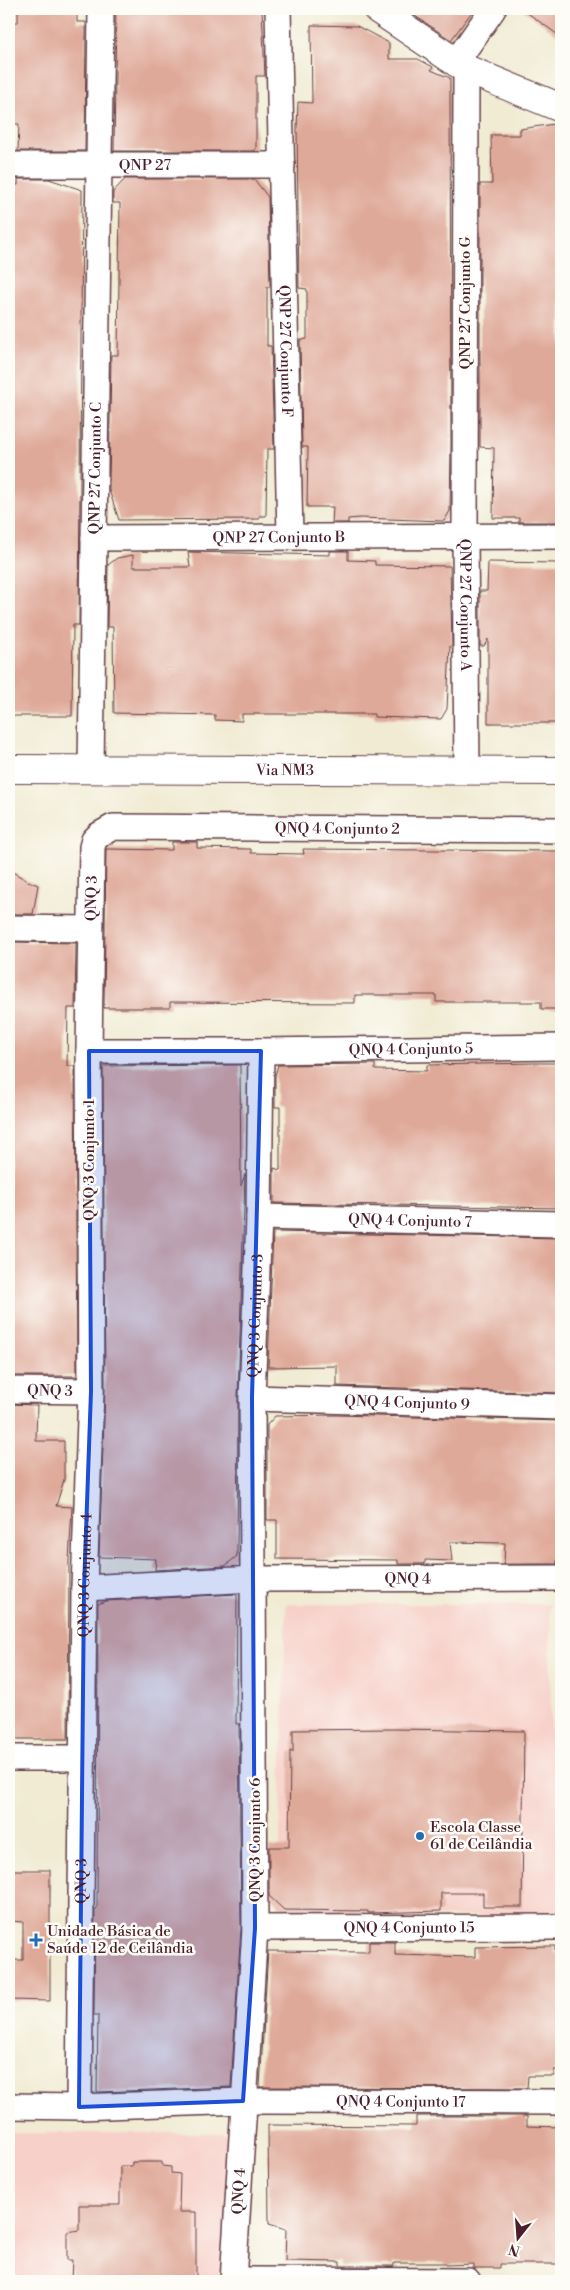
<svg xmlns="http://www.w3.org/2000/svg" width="570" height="2290" font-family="'Libre Bodoni',serif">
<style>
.built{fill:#f7d0c9}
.building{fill:#dfa999}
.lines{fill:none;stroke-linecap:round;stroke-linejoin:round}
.minor-casing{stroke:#633e44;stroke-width:28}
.tertiary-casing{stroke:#633e44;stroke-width:30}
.secondary-casing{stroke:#633e44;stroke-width:30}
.minor{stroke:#fff;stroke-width:25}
.tertiary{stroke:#fff;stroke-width:28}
.secondary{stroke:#fff;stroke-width:28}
.marked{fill:#1d4ed8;fill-opacity:0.2;stroke:#1d4ed8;stroke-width:4;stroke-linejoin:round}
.poi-dot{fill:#1f6fb2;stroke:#fdfcf7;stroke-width:2}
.labels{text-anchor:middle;stroke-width:5;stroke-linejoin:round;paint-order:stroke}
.street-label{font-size:15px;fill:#4a1f2b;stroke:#fdfcf7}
.poi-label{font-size:15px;fill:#4a1f2b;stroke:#fdfcf7;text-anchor:start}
</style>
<rect width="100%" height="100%" fill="#fdfcf7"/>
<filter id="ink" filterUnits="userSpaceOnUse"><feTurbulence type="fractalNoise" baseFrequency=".02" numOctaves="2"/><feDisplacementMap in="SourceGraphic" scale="10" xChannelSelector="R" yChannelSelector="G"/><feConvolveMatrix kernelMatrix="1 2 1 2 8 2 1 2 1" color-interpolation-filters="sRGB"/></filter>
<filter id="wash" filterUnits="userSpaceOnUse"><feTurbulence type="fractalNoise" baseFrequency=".0096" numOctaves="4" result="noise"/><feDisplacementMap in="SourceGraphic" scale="20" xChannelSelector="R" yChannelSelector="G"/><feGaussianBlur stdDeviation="1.12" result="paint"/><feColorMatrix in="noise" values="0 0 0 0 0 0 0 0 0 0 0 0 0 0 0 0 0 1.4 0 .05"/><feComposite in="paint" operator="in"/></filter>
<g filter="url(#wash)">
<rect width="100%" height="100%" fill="#f1ebd3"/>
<path class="built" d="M286 1604H550L551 1745 561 1757V1915L278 1918Z
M9 2133H237L235 2281H9Z"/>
<g id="blocks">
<path class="building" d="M18 9H77V22H86L85 151H18L19 124H9V22H18Z
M116 9H262L265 76H256V149L254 151H114Z
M405 9H474L451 40Z
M522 9H561V37Z
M311 25 357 26 389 43V59H418L433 67 431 70 450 78 451 445 450 511 444 521 360 518 348 519V523H332L333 507H307L308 447H302L300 340 307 339V289L299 288 297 129 298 102 312 103Z
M561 123V522H519V518H493L494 448 480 447V184H492L491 135H520V129Z
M18 179H49L82 190 79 625H73L72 716H9V681H12V639H9V185H18Z
M125 179H254L268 197 270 287H267V346H271L274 449H267L266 516H259V519L119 520 109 490 111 355H118L120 203H113V192Z
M330 551H348V560L375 561V565L450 566 452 646H450L447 709 441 719 374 717V714H242V721L215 720V715L114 713 113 627H107L108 565 117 558 133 555V567H190L188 552 330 555Z
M488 562 560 563 561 723H488V639L484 646H480V591H487Z
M172 842H197V848L251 849V853L304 854 303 849 561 851V1009H541V1002H436V995H355V1003L170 1002V1008H104L106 849 172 850Z
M9 870 28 881 38 885 33 914H9Z
M9 942 76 943 75 1008H68L67 1066H75L77 1376H9Z
M534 1063H560L561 1067V1208L274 1203V1168L280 1170V1107H275V1076L278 1065 375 1064V1070L427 1071V1065Z
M240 1065 241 1186 245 1174 238 1398 237 1556 225 1566 155 1570 156 1559 99 1557 105 1391 103 1066Z
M273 1232 558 1238V1249H561V1393L337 1386V1366L268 1367Z
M9 1404 37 1405 36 1441H64V1480L56 1506 72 1507 69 1561 68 1739H9Z
M336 1415 561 1421V1560H557V1564H504L505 1543 450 1542 452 1561 425 1560V1564H398V1560L277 1559V1520H267V1425L275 1416Z
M237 1594 236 1724H239L241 1928 231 2087 97 2092 98 2015H94L95 1909H97L98 1604 106 1601Z
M394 1729 524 1731 522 1907H483V1893H441V1911L368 1913V1911L284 1910 269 1896V1847H289L290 1751 293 1752V1730Z
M9 1870H50V2001L9 2000V1960H23V1922L9 1921Z
M369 1942H395V1955L475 1957V1947L555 1946V1953H561V2070H554V2076H528L527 2088 260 2087 268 1951 369 1952Z
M416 2116H527V2126L561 2127V2264H500V2268H473V2264L446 2265V2263H394V2266H340V2262L285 2261 286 2229 269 2224 268 2125 416 2126Z
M132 2162H162V2166L171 2167V2173L180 2174 179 2212H196V2281H71L72 2260H67V2232L79 2230V2205H120V2166H132Z"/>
</g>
</g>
<g filter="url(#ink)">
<use href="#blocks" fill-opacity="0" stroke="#633e44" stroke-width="1"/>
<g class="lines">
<g class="minor-casing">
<g id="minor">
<path id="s1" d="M278 9 290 536"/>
<path d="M456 62 493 9"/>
<path id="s2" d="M466 69 465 536 467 771"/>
<path id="s3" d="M9 165H282"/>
<path id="s4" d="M94 538 561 536"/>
<path id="s5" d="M91 769 101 9"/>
<path d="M9 928 90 929"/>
<path id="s6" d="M89 1051H261L561 1047"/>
<path id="s7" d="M259 1217 561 1224"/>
<path id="s8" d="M9 1390 91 1391"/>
<path id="s9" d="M252 1398 561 1407"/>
<path id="s10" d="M84 1588 255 1579 561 1578"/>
<path d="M9 1758H82"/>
<path id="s11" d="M255 1928 561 1927"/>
<path id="s12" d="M9 2106 79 2107 243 2101 561 2102"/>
<path id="s13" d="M79 2107 84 1588 91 1391 89 1051 92 847 94 840 99 835 113 827 561 830"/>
<path d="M233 2280 468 2281"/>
<path id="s14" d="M233 2281 255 1928 252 1398 259 1217 261 1051"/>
</g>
</g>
<g class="tertiary-casing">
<path id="tertiary" d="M377 9 466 69 561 108"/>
</g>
<g class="secondary-casing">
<g id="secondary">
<path id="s15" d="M9 769 561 771"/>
</g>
</g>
<use href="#minor" class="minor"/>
<use href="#tertiary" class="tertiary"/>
<use href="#secondary" class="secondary"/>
</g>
</g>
<path class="marked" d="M89 1051H261L252 1398 255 1928 243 2101 79 2107 84 1588 91 1391Z"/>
<g class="poi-dot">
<circle cx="420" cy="1836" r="5"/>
<path d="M33.5 1932.5h5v5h5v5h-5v5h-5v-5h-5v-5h5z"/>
</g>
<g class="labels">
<g class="street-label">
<text dy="5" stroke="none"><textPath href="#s3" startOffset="136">QNP 27</textPath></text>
<text transform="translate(465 303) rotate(-90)" y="5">QNP 27 Conjunto G</text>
<text dy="5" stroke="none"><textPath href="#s1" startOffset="342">QNP 27 Conjunto F</textPath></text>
<text dy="5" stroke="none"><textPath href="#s5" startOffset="301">QNP 27 Conjunto C</textPath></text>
<text dy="5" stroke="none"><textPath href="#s4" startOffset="185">QNP 27 Conjunto B</textPath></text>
<text dy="5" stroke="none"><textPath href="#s2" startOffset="536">QNP 27 Conjunto A</textPath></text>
<text dy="5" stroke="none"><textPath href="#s15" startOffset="276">Via NM3</textPath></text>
<text dy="5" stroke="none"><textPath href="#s13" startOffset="1515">QNQ 4 Conjunto 2</textPath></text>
<text dy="5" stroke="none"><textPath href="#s13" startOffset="1209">QNQ 3</textPath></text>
<text dy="5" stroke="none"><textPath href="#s6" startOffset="322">QNQ 4 Conjunto 5</textPath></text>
<text transform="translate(89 1160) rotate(-90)" y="5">QNQ 3 Conjunto 1</text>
<text dy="5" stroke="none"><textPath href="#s7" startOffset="151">QNQ 4 Conjunto 7</textPath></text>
<text dy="5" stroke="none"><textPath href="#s14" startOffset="966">QNQ 3 Conjunto 3</textPath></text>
<text dy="5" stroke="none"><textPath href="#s8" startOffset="41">QNQ 3</textPath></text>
<text dy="5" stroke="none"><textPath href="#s9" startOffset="155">QNQ 4 Conjunto 9</textPath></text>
<text dy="5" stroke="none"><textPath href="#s13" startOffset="532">QNQ 3 Conjunto 4</textPath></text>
<text dy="5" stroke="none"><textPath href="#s10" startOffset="324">QNQ 4</textPath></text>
<text transform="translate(255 1840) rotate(-90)" y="5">QNQ 3 Conjunto 6</text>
<text dy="5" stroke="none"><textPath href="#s13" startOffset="226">QNQ 3</textPath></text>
<text dy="5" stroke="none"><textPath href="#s11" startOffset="154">QNQ 4 Conjunto 15</textPath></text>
<text dy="5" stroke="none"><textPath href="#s12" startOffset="392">QNQ 4 Conjunto 17</textPath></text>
<text dy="5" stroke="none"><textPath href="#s14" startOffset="90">QNQ 4</textPath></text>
</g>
<g class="poi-label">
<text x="430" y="1832">Escola Classe<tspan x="430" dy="17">61 de Ceilândia</tspan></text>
<text x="47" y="1936">Unidade Básica de<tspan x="47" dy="17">Saúde 12 de Ceilândia</tspan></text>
</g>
</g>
<rect width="570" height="2290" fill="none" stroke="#fdfcf7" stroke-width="30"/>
<g transform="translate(518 2238) rotate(197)" stroke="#fdfcf7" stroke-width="4" paint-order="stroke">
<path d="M0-4L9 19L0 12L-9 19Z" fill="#4a1f2b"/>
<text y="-8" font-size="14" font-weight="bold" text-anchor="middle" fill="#4a1f2b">N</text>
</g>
</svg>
